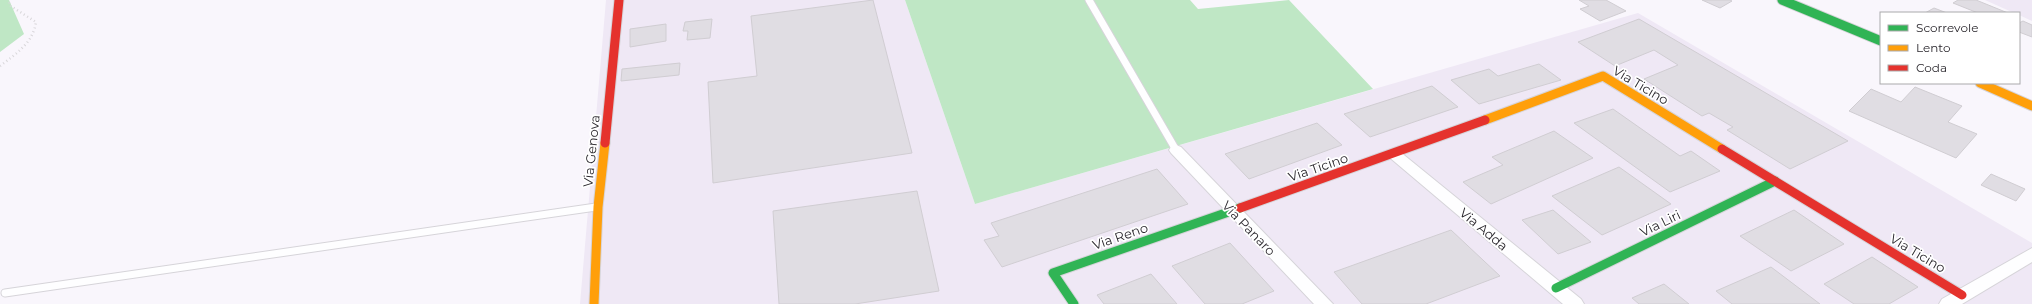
<svg xmlns="http://www.w3.org/2000/svg" width="2032" height="304" font-family="Montserrat,sans-serif">
<style>
.built{fill:#efe8f5}
.green{fill:#bfe7c5}
.building{fill:#e0dde3;stroke:#d0cdd2}
.lines{fill:none;stroke-linecap:round;stroke-linejoin:round}
.lane-casing{stroke:#d6d4d9;stroke-width:9}
.street-casing{stroke:#d6d4d9;stroke-width:2}
.fast-casing{stroke:#d6d4d9;stroke-width:11}
.slow-casing{stroke:#d6d4d9;stroke-width:11}
.jam-casing{stroke:#d6d4d9;stroke-width:11}
.path{stroke:#d9d7da;stroke-width:2.5;stroke-dasharray:1 3;stroke-linecap:butt}
.lane{stroke:#fefeff;stroke-width:7}
.street{fill:#fefeff;fill-rule:evenodd}
.fast{stroke:#30b455;stroke-width:9}
.slow{stroke:#ff9f0a;stroke-width:9}
.jam{stroke:#e5322d;stroke-width:9}
.labels{text-anchor:middle;stroke-width:3.5;stroke-linejoin:round;paint-order:stroke}
.street-label{font-size:13px;fill:#2b282e;stroke:#fff}
</style>
<rect width="100%" height="100%" fill="#f9f6fc"/>
<path class="built" d="M606 0H905L975 204 1638 13 2032 243V304H580Z
M1985 0H2032V21L2019 15V13H2014Z"/>
<path class="green" d="M0 0H9L24 34 0 52Z
M905 0H1190L1198 9 1289 0 1373 89 975 204Z"/>
<path class="building" d="M873 0 912 153 713 183 708 82 757 76 751 16Z
M1579 0H1606L1626 11 1600 21 1580 9 1589 6Z
M1702 0H1730L1732 1 1720 8Z
M1958 0H1976L2008 13H1978L1953 3Z
M1934 8 1947 13H1925Z
M712 19 710 38 687 40 688 31H683L685 22Z
M1639 19 1848 141 1790 169 1727 130 1733 127 1709 113 1702 116 1644 79 1678 65 1654 50 1615 66 1578 42Z
M2023 21 2032 25V37L2019 32V23Z
M666 24V41L630 47V29Z
M680 63 679 75 621 81 622 69Z
M1539 64 1561 80 1479 104 1451 80 1489 69 1498 76Z
M1432 86 1458 107 1370 137 1344 114Z
M1915 87 1962 106 1948 122 1977 134 1956 158 1849 111 1871 89 1901 102Z
M1613 109 1680 156 1691 151 1720 171 1670 192 1574 123Z
M1317 123 1342 145 1249 179 1225 154Z
M1554 131 1593 158 1491 204 1463 182 1503 165 1492 157Z
M1619 167 1671 204 1602 235 1552 196Z
M1157 169 1188 204 1002 267 984 240 999 236 991 223Z
M1991 174 2025 189 2016 201 1981 185Z
M917 191 939 291 855 304H779L773 211Z
M1553 210 1591 242 1558 254 1522 220Z
M1794 210 1844 244 1791 271 1740 236Z
M1451 230 1500 276 1426 304H1362L1334 272Z
M1230 243 1274 291 1242 304H1205L1172 266Z
M1872 257 1918 287 1889 304H1854L1824 284Z
M1771 267 1820 304H1732L1716 291Z
M1151 274 1177 304H1104L1097 295Z
M1664 284 1689 304H1639L1632 298Z"/>
<g class="lines">
<g class="lane-casing">
<path id="lane" d="M1089 0 1176 150
M5 293 596 207"/>
</g>
<g class="street-casing">
<path id="street" d="M1176 145 1181 147 1333 304H1314L1171 153 1169 150 1171 147Z
M1394 149 1399 151 1581 299 1584 304H1563L1389 157 1386 154 1389 151Z
M2032 248V262L1962 304H1939L1942 299Z"/>
</g>
<g class="fast-casing">
<path id="fast" d="M1782 0 1881 41
M1556 288 1775 181
M1074 304 1053 273 1240 208"/>
</g>
<g class="slow-casing">
<path id="slow" d="M1980 83 2032 106
M1485 120 1603 76 1722 149
M594 304 598 207 605 143"/>
</g>
<g class="jam-casing">
<path id="jam" d="M605 143 619 0
M1722 149 1962 295
M1240 208 1485 120"/>
</g>
<path class="path" d="M0 66C16 54 33 43 36 22L9 5 10 0"/>
<use href="#lane" class="lane"/>
<use href="#street" class="street"/>
<use href="#fast" class="fast"/>
<use href="#slow" class="slow"/>
<use href="#jam" class="jam"/>
</g>
<g class="labels">
<g class="street-label">
<text transform="translate(1641 85) rotate(31)" y="5">Via Ticino</text>
<text transform="translate(591 151) rotate(-84)" y="5">Via Genova</text>
<text transform="translate(1318 167) rotate(-19)" y="5">Via Ticino</text>
<text transform="translate(1660 223) rotate(-26)" y="5">Via Liri</text>
<text transform="translate(1249 228) rotate(46)" y="5">Via Panaro</text>
<text transform="translate(1484 229) rotate(40)" y="5">Via Adda</text>
<text transform="translate(1120 236) rotate(-19)" y="5">Via Reno</text>
<text transform="translate(1918 253) rotate(31)" y="5">Via Ticino</text>
</g>
</g>
<rect x="1880" y="12" width="140" height="72" fill="#ffffff" stroke="#aaa9ab"/>
<rect x="1888" y="25" width="20" height="6" fill="#30b455" stroke="#aaa9ab"/>
<text x="1916" y="32" font-size="12" fill="#2b282e">Scorrevole</text>
<rect x="1888" y="45" width="20" height="6" fill="#ff9f0a" stroke="#aaa9ab"/>
<text x="1916" y="52" font-size="12" fill="#2b282e">Lento</text>
<rect x="1888" y="65" width="20" height="6" fill="#e5322d" stroke="#aaa9ab"/>
<text x="1916" y="72" font-size="12" fill="#2b282e">Coda</text>
</svg>
